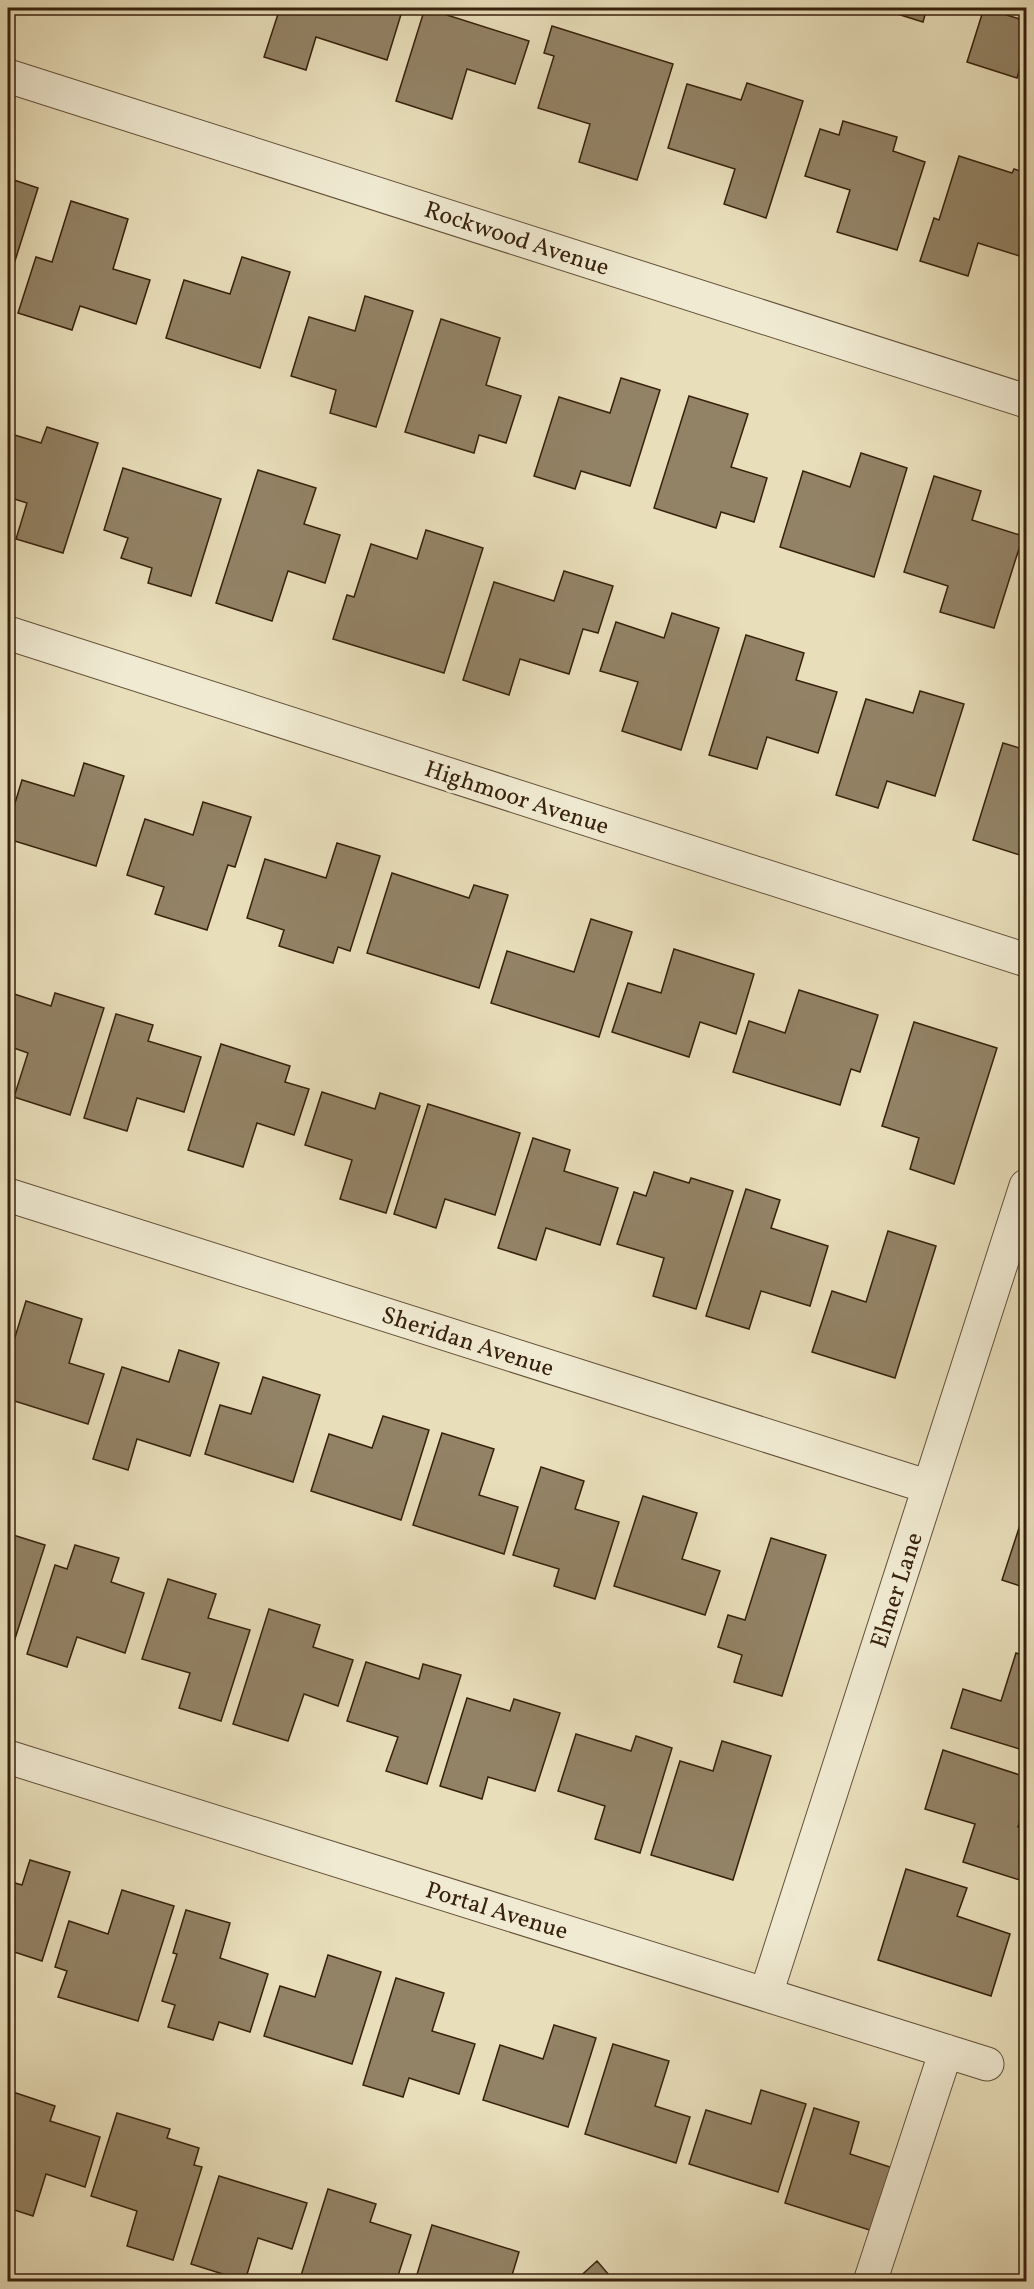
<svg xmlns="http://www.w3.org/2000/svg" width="1034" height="2289" font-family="Vollkorn,serif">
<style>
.building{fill:#938366;stroke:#37210c;stroke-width:1.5}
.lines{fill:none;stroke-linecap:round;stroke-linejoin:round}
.minor-casing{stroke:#635038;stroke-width:35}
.minor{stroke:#f0ead2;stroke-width:33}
.labels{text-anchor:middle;stroke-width:6;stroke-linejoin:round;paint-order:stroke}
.street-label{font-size:24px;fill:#37210c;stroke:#f0ead2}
</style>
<rect width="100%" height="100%" fill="#e8deba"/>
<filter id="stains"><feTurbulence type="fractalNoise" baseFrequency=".00333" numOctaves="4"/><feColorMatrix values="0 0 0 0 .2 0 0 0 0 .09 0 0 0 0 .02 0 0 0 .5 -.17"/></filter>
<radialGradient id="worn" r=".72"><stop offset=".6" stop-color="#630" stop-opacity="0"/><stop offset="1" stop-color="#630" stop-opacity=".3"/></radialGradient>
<path class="building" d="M280 8H403L387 60 316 37 306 70 264 57Z
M425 8 529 41 515 84 467 69 452 119 396 101Z
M878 8H927L923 22Z
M944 8H967L965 14Z
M984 8 1026 21V48L1017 78 967 62Z
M552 26 673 64 637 180 579 162 590 124 538 108 554 56 544 53Z
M747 83 803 101 766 218 724 204 735 169 668 148 687 84 741 100Z
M843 121 897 137 893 151 925 162 897 250 837 232 850 190 805 176 820 129 839 135Z
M959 156 1012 173 1014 169 1026 173V258L978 243 968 276 920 261 934 218 939 220Z
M8 178 38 188 8 283Z
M71 201 128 219 113 269 150 280 136 324 80 306 72 330 18 313 36 257 52 262Z
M242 257 290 272 260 368 166 338 184 280 230 294Z
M365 296 413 311 376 427 330 413 336 390 291 376 309 317 355 331Z
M441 319 500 338 486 385 521 396 506 443 479 435 474 453 405 432Z
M621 378 660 390 630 486 581 471 575 489 534 476 559 397 610 413Z
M689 396 748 414 731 467 767 478 754 522 721 512 716 528 654 508Z
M47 427 98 443 63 553 16 539 27 503 8 497V433L41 443Z
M861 453 907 468 874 577 780 547 803 471 850 487Z
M123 468 221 499 191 596 148 583 152 568 121 558 128 538 104 530Z
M258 470 316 488 304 524 340 535 325 583 288 571 272 621 216 603Z
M934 476 981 491 972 520 1023 536 994 628 940 612 948 586 904 572Z
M426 530 483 548 444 673 333 639 347 595 354 597 371 544 417 559Z
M564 571 613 586 598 633 583 629 569 674 520 659 509 695 463 680 494 582 554 601Z
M672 613 719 628 681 750 622 731 638 682 600 671 616 622 664 638Z
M746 635 804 653 796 680 837 692 818 753 767 737 757 769 709 755Z
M920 691 964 704 935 796 887 781 878 808 836 795 866 699 913 713Z
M1003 743 1026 750V857L973 840Z
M84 763 124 776 96 866 8 839V826L22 780 74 796Z
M203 802 251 817 235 867 228 865 207 930 155 914 164 887 127 875 145 819 193 835Z
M337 843 380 856 350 951 338 947 333 963 279 946 284 930 247 918 265 859 326 878Z
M392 873 469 898 474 885 508 895 479 988 367 953Z
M591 919 632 932 599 1037 491 1003 507 951 574 972Z
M674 949 754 974 736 1034 700 1022 689 1057 612 1032 628 983 661 993Z
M799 990 878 1015 860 1072 851 1069 840 1105 733 1072 749 1021 785 1033Z
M8 992 51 1006 55 993 104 1008 70 1115 14 1097 28 1053 8 1046Z
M116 1014 153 1025 148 1041 201 1057 184 1112 137 1098 127 1131 84 1118Z
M914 1022 997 1048 954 1184 910 1169 919 1138 882 1126Z
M221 1044 290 1066 285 1082 309 1089 294 1135 257 1123 243 1167 188 1150Z
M322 1092 375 1109 380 1093 420 1106 386 1213 340 1199 352 1160 305 1145Z
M428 1104 520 1133 495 1215 445 1199 436 1228 394 1214Z
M533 1138 570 1150 564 1171 618 1188 600 1245 546 1228 536 1260 498 1248Z
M654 1172 689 1183 691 1178 733 1191 696 1309 653 1296 664 1258 617 1244 634 1192 646 1196Z
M746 1189 780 1200 771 1228 828 1246 810 1306 761 1291 749 1329 706 1316Z
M888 1231 936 1246 895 1378 812 1352 832 1291 866 1302Z
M26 1301 82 1319 69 1363 104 1374 88 1424 8 1399V1360Z
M179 1350 219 1363 190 1456 137 1439 128 1470 93 1459 122 1367 169 1382Z
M263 1377 320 1395 293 1482 205 1454 220 1405 251 1414Z
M383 1416 429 1430 401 1520 311 1491 329 1434 372 1448Z
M442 1433 494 1449 479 1495 518 1507 504 1554 413 1525Z
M541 1467 584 1481 575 1509 619 1522 595 1599 554 1586 559 1569 513 1555Z
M643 1496 697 1513 682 1559 720 1571 705 1615 614 1586Z
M1020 1525 1026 1527V1588L1002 1580Z
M10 1534 45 1545 12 1648 8 1647V1541Z
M771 1538 826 1555 782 1696 734 1682 742 1655 718 1647 728 1615 745 1620Z
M75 1545 119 1558 111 1582 144 1593 125 1653 77 1637 67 1667 27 1654 55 1565 67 1569Z
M168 1579 216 1594 208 1618 250 1630 221 1721 179 1708 190 1673 142 1659Z
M269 1609 320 1625 313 1647 353 1660 338 1706 304 1694 288 1741 233 1724Z
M1016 1653 1026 1656V1751L951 1728 963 1689 1001 1701Z
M366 1662 419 1679 423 1664 461 1675 427 1784 386 1771 398 1737 347 1721Z
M467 1698 510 1711 514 1699 560 1713 535 1791 488 1777 482 1799 440 1786Z
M576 1734 631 1751 636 1736 672 1748 640 1853 595 1839 605 1806 558 1791Z
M722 1741 771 1756 733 1880 651 1855 680 1761 713 1771Z
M943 1750 1026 1777V1799L1018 1827 1026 1829V1882L963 1862 975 1824 925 1809Z
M30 1860 70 1872 42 1961 8 1950V1881L22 1885Z
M906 1869 967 1888 957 1916 1010 1934 991 1996 878 1960Z
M122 1890 174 1906 138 2021 58 1997 67 1971 55 1967 69 1921 108 1934Z
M186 1910 230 1923 220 1958 268 1974 250 2032 219 2022 213 2040 168 2027 175 2005 162 2001 177 1954 173 1953Z
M328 1955 381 1972 352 2064 264 2036 280 1986 315 1997Z
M396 1978 444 1993 432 2031 475 2044 459 2094 409 2078 403 2097 363 2085Z
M554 2025 596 2038 568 2127 483 2100 500 2045 543 2059Z
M613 2044 669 2061 655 2106 690 2117 676 2163 585 2134Z
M761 2090 806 2104 778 2192 689 2164 706 2110 751 2124Z
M10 2091 55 2106 50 2121 100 2137 85 2187 46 2174 33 2216 8 2208V2098Z
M814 2108 859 2122 850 2154 896 2169 876 2232 785 2203Z
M117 2113 170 2129 167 2138 199 2148 194 2165 202 2167 173 2260 127 2246 137 2211 91 2196Z
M219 2176 307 2203 292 2249 258 2238 245 2281 191 2264Z
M328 2189 376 2204 370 2222 411 2235 396 2282H299Z
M432 2225 519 2252 510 2282 415 2281Z
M597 2261 615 2282H574Z"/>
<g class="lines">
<g class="minor-casing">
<path id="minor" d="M8 76 1026 401
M8 633 1026 960
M8 1195 929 1487
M8 1757 987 2064
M766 1994 1026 1186
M870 2282 946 2051"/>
</g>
<use href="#minor" class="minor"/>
</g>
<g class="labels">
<g class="street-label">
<text transform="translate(517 238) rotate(18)" y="8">Rockwood Avenue</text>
<text transform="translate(517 797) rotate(18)" y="8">Highmoor Avenue</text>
<text transform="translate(468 1341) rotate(18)" y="8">Sheridan Avenue</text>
<text transform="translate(896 1590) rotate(-72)" y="8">Elmer Lane</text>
<text transform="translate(497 1910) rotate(17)" y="8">Portal Avenue</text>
</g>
</g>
<rect width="1034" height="2289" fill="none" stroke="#e8deba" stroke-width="30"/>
<rect x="9" y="9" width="1016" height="2271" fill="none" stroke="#37210c" stroke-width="3"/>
<rect x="15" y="15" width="1004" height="2259" fill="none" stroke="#37210c" stroke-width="1.5"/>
<rect width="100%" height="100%" filter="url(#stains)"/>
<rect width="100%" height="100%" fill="url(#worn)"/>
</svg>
